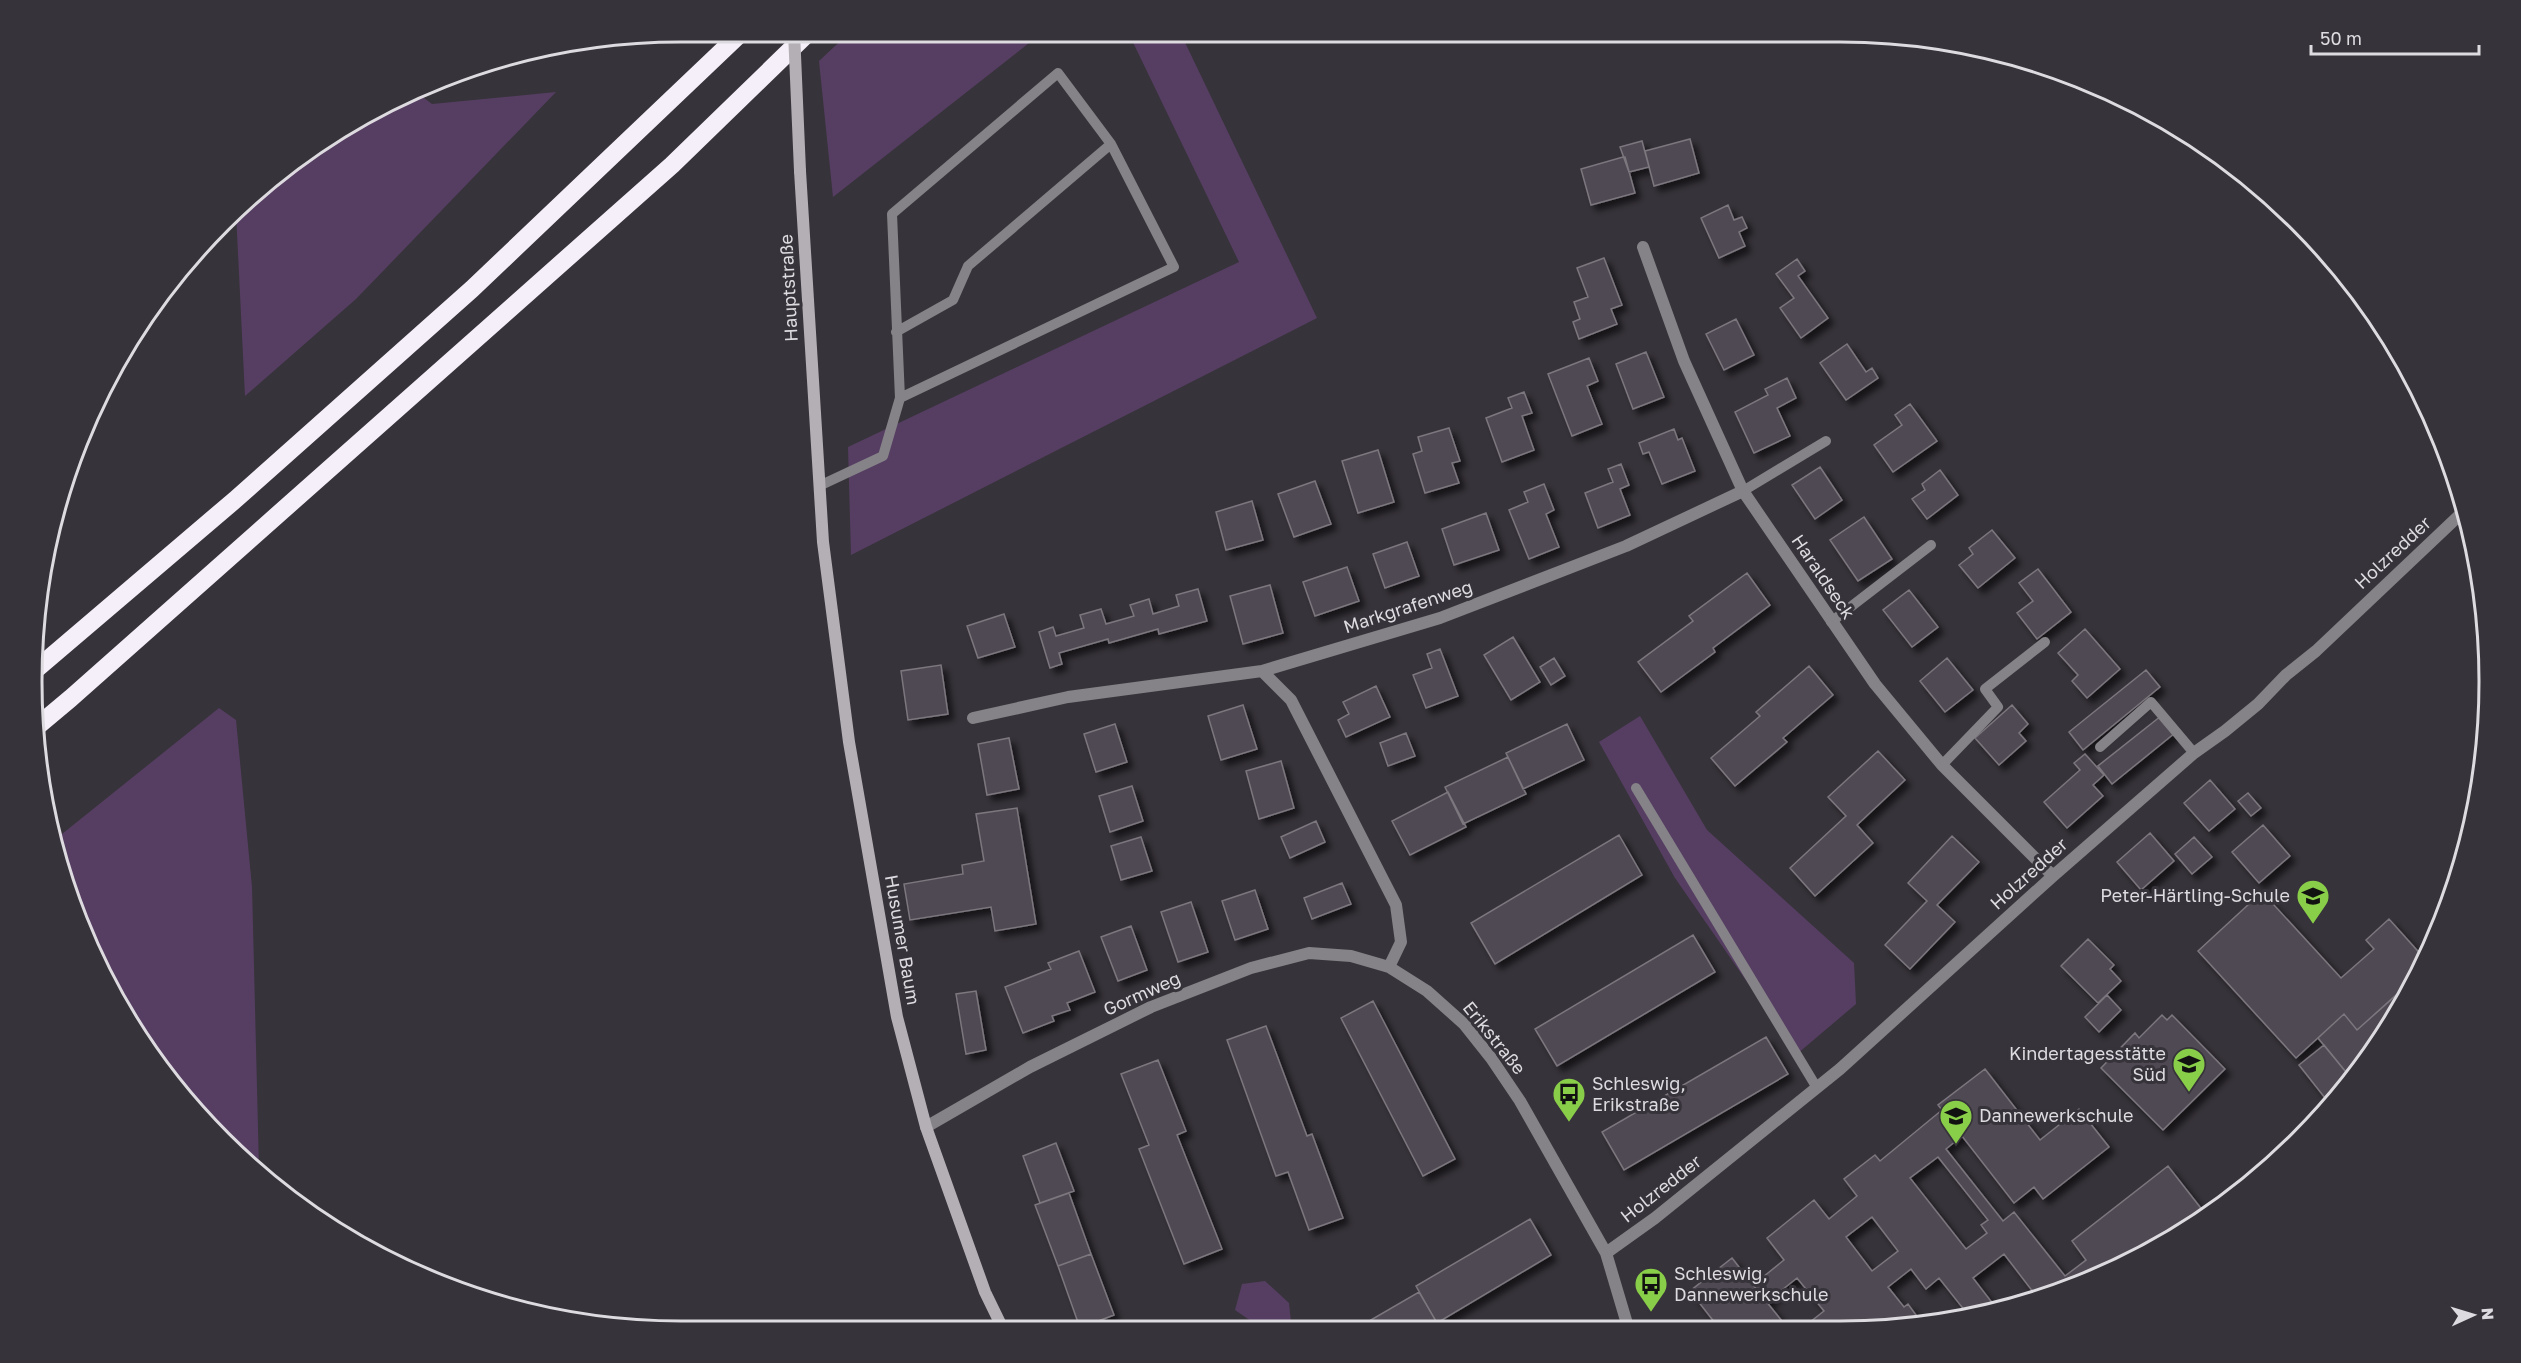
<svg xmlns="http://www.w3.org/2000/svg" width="2521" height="1363" font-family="'Golos Text',sans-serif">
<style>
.green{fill:#563e63}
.building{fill:#4f4a52;stroke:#7c767f;stroke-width:1.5;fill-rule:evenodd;filter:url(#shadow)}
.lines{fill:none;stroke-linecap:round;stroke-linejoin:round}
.lane{stroke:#858387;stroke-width:10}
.street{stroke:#858387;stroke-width:12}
.secondary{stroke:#b3afb5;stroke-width:12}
.highway{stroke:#f5eff9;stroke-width:18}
.secondary-bridge{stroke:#b3afb5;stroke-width:12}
.labels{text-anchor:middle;stroke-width:6;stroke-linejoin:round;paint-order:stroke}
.street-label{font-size:18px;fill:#dedbe0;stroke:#37333a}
.poi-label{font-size:18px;fill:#dedbe0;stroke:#37333a;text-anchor:start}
.rim{fill:none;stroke:#dedbe0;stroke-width:3}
</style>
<defs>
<filter id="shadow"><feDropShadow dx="5.5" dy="5.5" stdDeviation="3" flood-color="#0009"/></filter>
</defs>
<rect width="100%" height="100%" fill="#37333a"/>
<path class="green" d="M850 32H1043L833 197 819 61Z
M1128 32H1180L1317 318 851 555 848 447 1239 262Z
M416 92 432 104 556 92 356 299 245 396 236 212 286 166 357 118Z
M219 708 236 720 252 887 259 1169H256L193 1110 141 1042 81 931 52 842Z
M1640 716 1707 830 1854 963 1856 1004 1797 1054 1675 878 1599 742Z
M1265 1281 1289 1303 1291 1322 1286 1328H1261L1235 1310 1242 1284Z"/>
<path class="building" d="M1690 139 1699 173 1654 186 1645 151Z
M1642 141 1649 167 1629 172 1620 147Z
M1623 157H1625L1635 193 1591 205 1581 169Z
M1728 205 1734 220 1742 217 1747 228 1739 232 1745 246 1719 258 1701 218Z
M1604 258 1622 305 1611 309 1617 324 1579 339 1573 322 1580 319 1574 302 1588 297 1577 268Z
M1797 259 1805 271 1798 276 1828 318 1801 338 1780 308 1794 298 1776 274Z
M1736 319 1754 355 1724 370 1706 334Z
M1847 344 1866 372 1872 368 1878 378 1846 400 1820 363Z
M1646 352 1664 397 1633 409 1616 364Z
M1589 358 1598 381 1587 386 1602 424 1572 436 1548 374Z
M1787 378 1796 398 1777 408 1790 436 1754 453 1735 412 1768 395 1765 389Z
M1524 392 1532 413 1522 416 1534 450 1502 462 1486 418 1512 408 1508 398Z
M1910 404 1937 441 1893 472 1874 445 1902 425 1895 415Z
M1449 428 1460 461 1452 463 1459 483 1425 493 1413 454 1422 451 1418 437Z
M1674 429 1678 440 1682 438 1695 471 1662 484 1649 452 1643 454 1639 443Z
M1378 450 1394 502 1358 513 1342 461Z
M1621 464 1629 485 1620 489 1630 515 1598 528 1585 493 1613 482 1608 469Z
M1820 467 1842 500 1815 519 1792 485Z
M1940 470 1958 495 1927 519 1912 499 1925 490 1922 484Z
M1315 481 1331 524 1294 537 1278 494Z
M1544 484 1554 510 1546 514 1559 547 1529 559 1509 510 1528 502 1524 492Z
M1252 501 1263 540 1226 550 1216 512Z
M1486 513 1499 550 1454 565 1442 529Z
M1864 517 1892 559 1858 581 1830 540Z
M1992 530 2015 558 1978 588 1959 565 1973 554 1969 548Z
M1407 542 1419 576 1385 588 1373 554Z
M1347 567 1359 601 1315 616 1303 582Z
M2038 569 2071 612 2037 639 2017 613 2033 601 2019 583Z
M1747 573 1770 605 1713 648 1715 652 1661 692 1638 662 1693 621 1689 616Z
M1270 585 1283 633 1243 644 1230 596Z
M1198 589 1207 621 1159 634 1158 629 1109 643 1108 639 1059 653 1062 664 1050 668 1039 632 1053 627 1056 636 1084 628 1080 615 1101 609 1106 624 1134 616 1130 605 1149 599 1153 614 1179 606 1176 595Z
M1909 590 1938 627 1912 647 1883 610Z
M1004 614 1015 647 978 658 967 626Z
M2085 629 2120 669 2087 698 2072 681 2078 675 2058 653Z
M1513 637 1540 682 1511 700 1484 655Z
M1440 649 1458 696 1426 708 1413 675 1432 668 1427 654Z
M1554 658 1565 676 1551 685 1540 667Z
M1947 658 1973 690 1945 712 1920 681Z
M941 665 948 714 908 720 901 671Z
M1809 666 1833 695 1783 738 1787 742 1735 786 1711 758 1760 716 1756 712Z
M2146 670 2160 687 2083 750 2069 732Z
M1376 686 1390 717 1346 737 1338 720 1349 714 1343 702Z
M1243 705 1257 749 1221 760 1208 716Z
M2012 705 2028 724 2019 733 2026 741 1999 765 1975 738Z
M2161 716 2175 733 2112 784 2098 766Z
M1115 724 1127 762 1096 772 1084 734Z
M1567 724 1584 760 1523 789 1506 753Z
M1406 733 1415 756 1388 766 1380 743Z
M1009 738 1019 789 987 795 978 744Z
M1878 751 1905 780 1857 825 1873 843 1815 896 1790 868 1846 816 1828 797Z
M2085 754 2104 775 2093 785 2103 796 2067 828 2044 802 2080 770 2074 763Z
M1508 757 1526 794 1463 824 1445 787Z
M1281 761 1294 808 1259 819 1246 771Z
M2210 780 2235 809 2209 831 2184 803Z
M1132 786 1143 821 1110 832 1099 796Z
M1448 792 1466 827 1410 855 1392 821Z
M2248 793 2261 808 2251 816 2238 801Z
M1017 808 1036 924 995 931 991 907 910 920 904 884 963 874 962 865 984 861 976 814Z
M1316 821 1325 842 1290 858 1281 837Z
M2263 825 2290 856 2259 883 2232 852Z
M2150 833 2174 861 2141 890 2117 862Z
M1619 835 1642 875 1495 964 1471 923Z
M1952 836 1979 862 1937 905 1955 922 1910 969 1885 945 1927 901 1908 883Z
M1141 837 1152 871 1121 880 1111 846Z
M2194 837 2212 857 2192 874 2175 854Z
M1342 883 1351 904 1312 919 1304 898Z
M1255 890 1268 929 1235 940 1222 901Z
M2262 892 2341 978 2374 949 2366 940 2389 919 2424 958 2416 977 2357 1030 2344 1014 2296 1058 2198 951Z
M1191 902 1208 952 1178 962 1161 912Z
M1131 926 1147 970 1118 981 1101 937Z
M1693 935 1715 972 1557 1066 1535 1029Z
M2088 939 2114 965 2110 969 2121 981 2098 1003 2061 966Z
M1079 951 1095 992 1067 1003 1070 1010 1052 1016 1054 1021 1023 1033 1005 987 1051 969 1048 963Z
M2402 990 2407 997 2403 1006 2350 1077 2318 1038 2344 1014 2357 1030Z
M976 991 986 1050 966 1054 956 994Z
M2107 995 2121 1010 2099 1032 2085 1017Z
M1373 1001 1455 1159 1423 1176 1341 1018Z
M2162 1015 2167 1020 2172 1015 2225 1069 2163 1130 2101 1068 2135 1033 2139 1038Z
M1266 1026 1307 1136 1312 1134 1343 1218 1309 1230 1288 1172 1276 1176 1227 1040Z
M1766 1037 1788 1074 1624 1170 1602 1132Z
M2324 1045 2350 1077 2325 1098 2299 1065Z
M1158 1060 1186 1131 1177 1135 1222 1249 1184 1264 1139 1149 1149 1145 1121 1074Z
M1985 1069 2040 1140 2079 1109 2109 1147 2043 1199 2034 1187 2014 1203 1962 1136 1946 1149 2003 1221 2014 1212 2065 1276 2086 1260 2072 1241 2168 1166 2207 1216 2200 1222 2049 1297 2032 1301 2037 1297 2004 1254 1973 1278 1997 1309 1969 1316 1939 1278 1926 1289 1911 1269 1888 1287 1904 1307 1908 1304 1924 1326H1805L1824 1311 1797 1278 1767 1302 1753 1285 1784 1260 1767 1238 1814 1200 1829 1219 1857 1196 1844 1179 1875 1155 1880 1161 1942 1110 1938 1105ZM1938 1157 1988 1220 1981 1225 1987 1233 1966 1249 1910 1178ZM1872 1217 1898 1251 1872 1271 1846 1237Z
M1056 1143 1074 1191 1040 1203 1023 1156Z
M1069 1193 1091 1254 1058 1266 1035 1205Z
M1530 1219 1551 1255 1437 1323 1416 1286Z
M1091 1254 1114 1315 1080 1328 1058 1266Z
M1732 1258 1753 1285 1786 1326 1710 1327 1715 1323 1690 1291Z
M1419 1292 1440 1328H1357Z"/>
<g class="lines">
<path class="lane" d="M896 332 953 300 968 266 1111 144
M819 486 883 456 900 398 892 214 1058 73 1111 144 1174 267 900 398
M1743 491 1826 441
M1831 622 1931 545
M2100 747 2151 702 2194 753
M1942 765 1998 707 1985 689 2045 642
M1636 788 1817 1088"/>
<path class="street" d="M1643 247 1684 361 1743 491 1875 684 1942 765 2053 876
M1262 671 1291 700 1396 905 1401 942 1389 967
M973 718 1068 697 1262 671 1440 618 1626 546 1743 491
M926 1127 1030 1067 1151 1007 1251 968 1309 953 1351 956 1389 967 1427 991 1464 1024 1491 1058 1520 1101 1606 1253 1628 1327
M1606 1253 1655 1218 1840 1069 2053 876 2194 753 2225 731 2258 704 2286 675 2316 651 2466 509"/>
<path class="secondary" d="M800 171 823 542 849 742 897 1017 926 1127 985 1292 1003 1329"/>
<path class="highway" d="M33 672 236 499 472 289 742 32
M34 729 71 698 672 165 809 32"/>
<path class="secondary-bridge" d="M794 32 800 171"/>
</g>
<defs>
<g id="school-pin" transform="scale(1.725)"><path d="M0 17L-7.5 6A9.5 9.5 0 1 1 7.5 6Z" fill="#89ce48" stroke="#37333a"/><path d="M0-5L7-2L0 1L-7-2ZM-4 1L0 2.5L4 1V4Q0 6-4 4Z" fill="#111"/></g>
<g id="bus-pin" transform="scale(1.725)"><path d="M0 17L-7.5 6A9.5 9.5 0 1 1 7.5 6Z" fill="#89ce48" stroke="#37333a"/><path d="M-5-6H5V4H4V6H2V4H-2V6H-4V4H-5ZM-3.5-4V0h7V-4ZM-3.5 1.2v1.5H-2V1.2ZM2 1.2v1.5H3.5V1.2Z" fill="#111"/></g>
</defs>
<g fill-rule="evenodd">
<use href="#school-pin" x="2313" y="896"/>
<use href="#school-pin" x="2189" y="1064"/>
<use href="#bus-pin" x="1569" y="1094"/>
<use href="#school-pin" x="1956" y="1116"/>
<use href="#bus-pin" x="1651" y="1284"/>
</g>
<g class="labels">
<g class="street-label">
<text transform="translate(789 288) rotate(-93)" y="6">Hauptstraße</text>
<text transform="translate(2393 553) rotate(-43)" y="6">Holzredder</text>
<text transform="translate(1823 577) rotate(56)" y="6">Haraldseck</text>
<text transform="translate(1408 607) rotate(-18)" y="6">Markgrafenweg</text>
<text transform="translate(2029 874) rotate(-42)" y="6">Holzredder</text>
<text transform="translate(902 940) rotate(80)" y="6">Husumer Baum</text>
<text transform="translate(1142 994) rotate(-24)" y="6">Gormweg</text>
<text transform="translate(1494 1038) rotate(51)" y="6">Erikstraße</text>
<text transform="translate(1661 1189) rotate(-38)" y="6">Holzredder</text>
</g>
<g class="poi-label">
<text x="2290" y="902" text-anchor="end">Peter-Härtling-Schule</text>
<text x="2166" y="1060" text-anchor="end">Kindertagesstätte<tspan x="2166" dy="21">Süd</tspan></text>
<text x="1592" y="1090">Schleswig,<tspan x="1592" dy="21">Erikstraße</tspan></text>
<text x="1979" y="1122">Dannewerkschule</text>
<text x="1674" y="1280">Schleswig,<tspan x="1674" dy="21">Dannewerkschule</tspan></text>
</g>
</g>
<path d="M0 0H2521V1363H0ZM681 42H1840A639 639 0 0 1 2479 681V682A639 639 0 0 1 1840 1321H681A639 639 0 0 1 42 682V681A639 639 0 0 1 681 42Z" fill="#37333a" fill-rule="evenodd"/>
<path class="rim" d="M681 42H1840A639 639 0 0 1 2479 681V682A639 639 0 0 1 1840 1321H681A639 639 0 0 1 42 682V681A639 639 0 0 1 681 42Z"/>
<g transform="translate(2473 1315) rotate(86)" stroke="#37333a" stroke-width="4.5" paint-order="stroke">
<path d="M0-4.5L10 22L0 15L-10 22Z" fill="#dedbe0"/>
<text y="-9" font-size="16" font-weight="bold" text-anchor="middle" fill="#dedbe0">N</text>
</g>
<path d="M2311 45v9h168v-9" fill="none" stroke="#dedbe0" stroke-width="3"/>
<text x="2320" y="45" font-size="18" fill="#dedbe0" stroke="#37333a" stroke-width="4.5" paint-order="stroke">50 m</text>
</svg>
